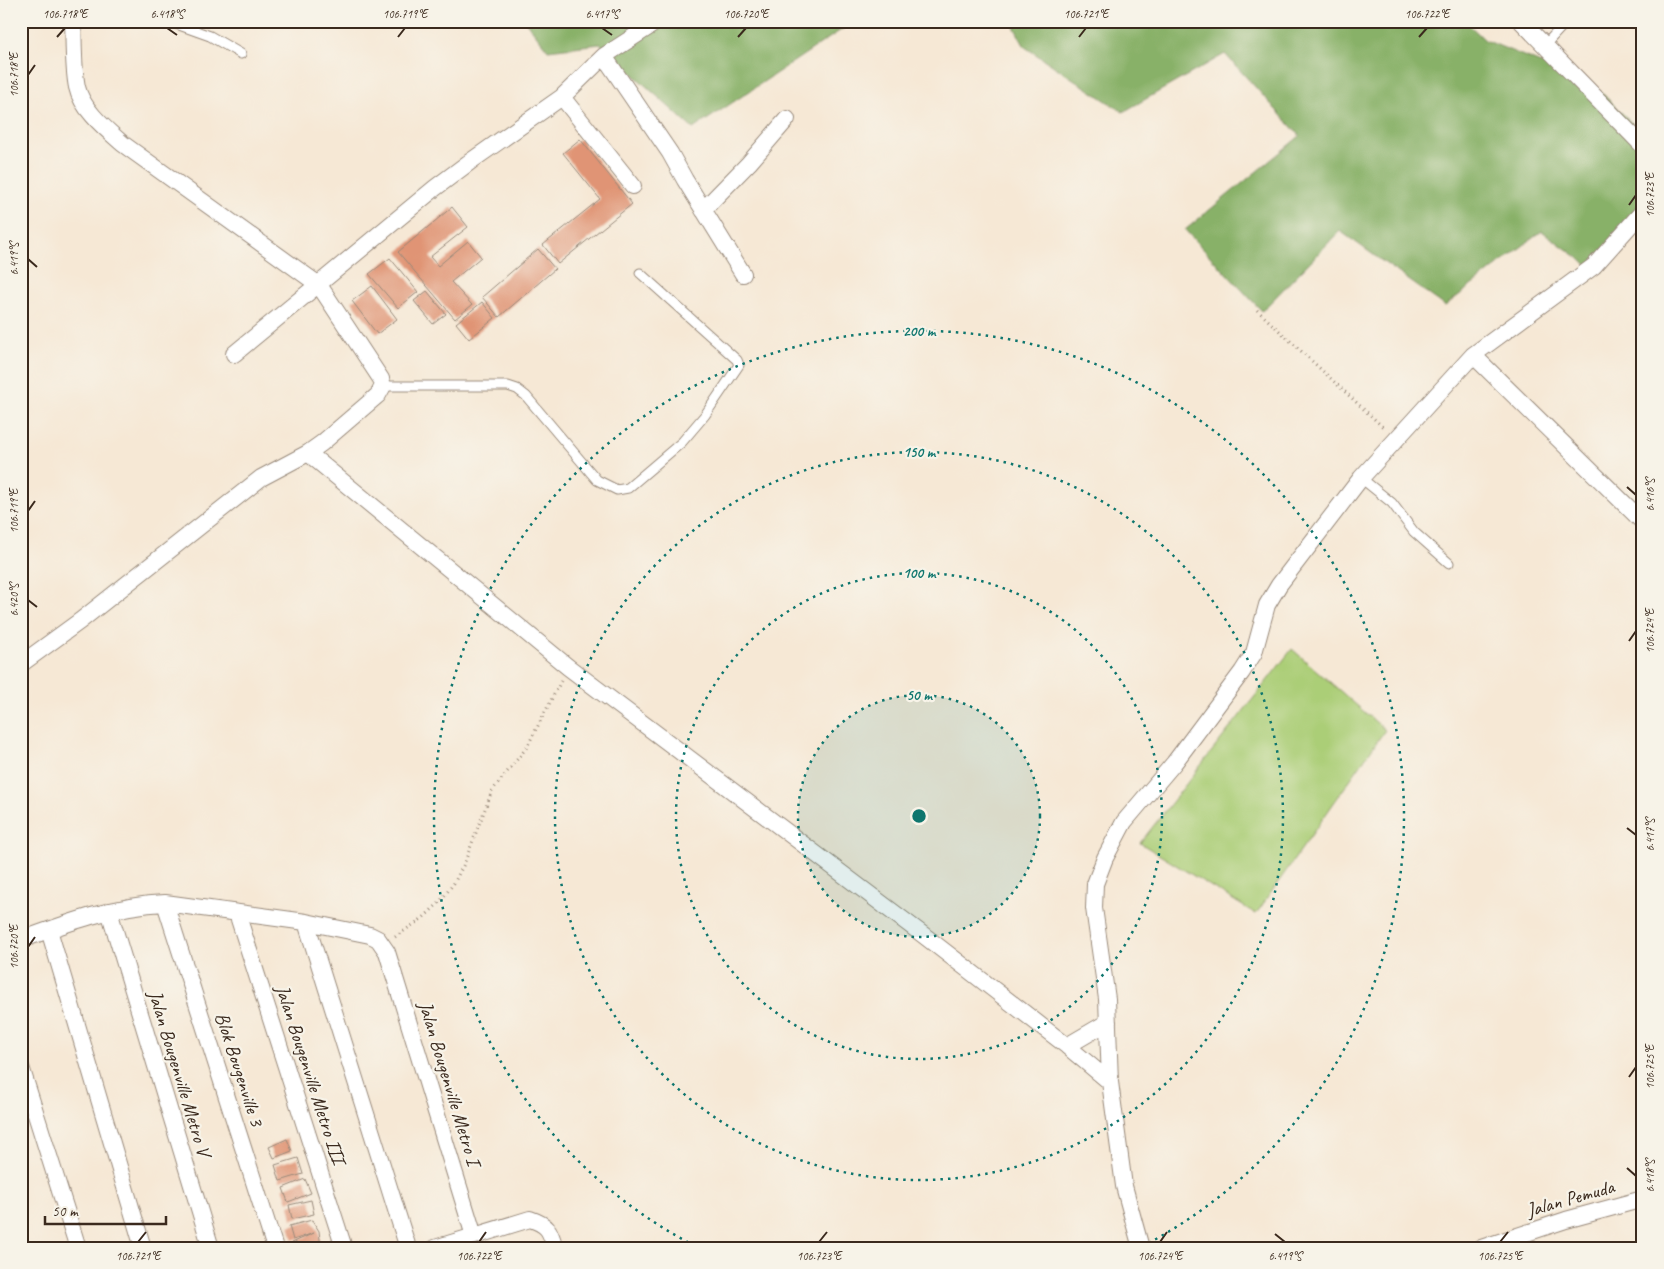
<svg xmlns="http://www.w3.org/2000/svg" width="1664" height="1269" font-family="Caveat,sans-serif">
<style>
.green{fill:#abce77;stroke:#737c4a}
.forest{fill:#88b168;stroke:#626e43}
.building{fill:#e09474}
.lines{fill:none;stroke-linecap:round;stroke-linejoin:round}
.lane-casing{stroke:#98897a;stroke-width:11}
.street-casing{stroke:#98897a;stroke-width:18}
.path{stroke:#98897a;stroke-width:3;stroke-dasharray:1 4;stroke-linecap:butt}
.lane{stroke:#fff;stroke-width:9}
.street{stroke:#fff;stroke-width:16}
.ticks{fill:none;stroke:#3b2a1e;stroke-width:2}
.ring{fill:none;stroke:#0f766e;stroke-width:2.5;stroke-dasharray:2.5 5}
.labels{text-anchor:middle;stroke-width:4.5;stroke-linejoin:round;paint-order:stroke}
.street-label{font-size:20px;fill:#3b2a1e;stroke:#f7f3e8}
.centre{fill:#0f766e;stroke:#f7f3e8;stroke-width:2.5}
.ring-label{font-size:15px;text-anchor:middle;font-weight:bold;fill:#0f766e;stroke:#f7f3e8;stroke-width:4.5;stroke-linejoin:round;paint-order:stroke}
.neatline{fill:none;stroke:#3b2a1e;stroke-width:2}
.ticks-label{font-size:12px;text-anchor:middle;fill:#3b2a1e}
</style>
<rect width="100%" height="100%" fill="#f7f3e8"/>
<filter id="ink" filterUnits="userSpaceOnUse"><feTurbulence type="fractalNoise" baseFrequency=".02" numOctaves="2"/><feDisplacementMap in="SourceGraphic" scale="10" xChannelSelector="R" yChannelSelector="G"/><feConvolveMatrix kernelMatrix="1 2 1 2 8 2 1 2 1" color-interpolation-filters="sRGB"/></filter>
<filter id="wash" filterUnits="userSpaceOnUse"><feTurbulence type="fractalNoise" baseFrequency=".0096" numOctaves="4" result="noise"/><feDisplacementMap in="SourceGraphic" scale="20" xChannelSelector="R" yChannelSelector="G"/><feGaussianBlur stdDeviation="1.12" result="paint"/><feColorMatrix in="noise" values="0 0 0 0 0 0 0 0 0 0 0 0 0 0 0 0 0 1.4 0 .05"/><feComposite in="paint" operator="in"/></filter>
<g filter="url(#wash)">
<rect width="100%" height="100%" fill="#f6e8d5"/>
<path class="green" d="M1292 649 1385 730 1256 914 1140 843Z"/>
<path class="forest" d="M525 21H837L844 28 693 129 600 44 548 50Z
M1011 21H1465L1485 40 1594 85 1643 134V208L1589 266 1542 231 1445 306 1340 231 1262 311 1185 230 1300 136 1225 54 1123 112 1025 47Z"/>
<g id="blocks">
<path class="building" d="M580 139 632 204 558 264 543 245 600 199 563 153Z
M452 207 468 227 430 257 438 266 468 241 481 257 451 282 472 305 455 319 398 252Z
M538 249 555 269 499 317 482 297Z
M390 258 418 292 398 308 369 274Z
M372 286 397 319 377 334 352 301Z
M427 291 446 314 433 324 414 301Z
M482 302 495 318 469 339 456 323Z
M287 1139 292 1151 274 1158 269 1147Z
M298 1158 303 1174 280 1181 275 1165Z
M305 1179 311 1193 288 1202 283 1188Z
M311 1200 314 1214 292 1219 289 1205Z
M312 1220 319 1231 321 1248H293L292 1243 314 1233 293 1240 289 1226Z"/>
</g>
</g>
<g filter="url(#ink)">
<use href="#blocks" fill-opacity="0" stroke="#98897a" stroke-width="1"/>
<g class="lines">
<g class="lane-casing">
<path id="lane" d="M168 21 210 36 241 54
M1544 46 1567 21
M383 386H508L517 389 526 396 597 480 617 490 628 488 682 442 705 415 739 365 737 360 640 273
M1361 478 1392 503 1414 532 1449 563"/>
</g>
<g class="street-casing">
<path id="street" d="M1521 21 1643 146
M604 56 670 153 685 180 743 274
M562 97 633 186
M703 210 749 163 787 119
M234 354 435 188 471 161 562 97 604 56 658 21
M1473 355 1643 522
M308 453 568 667 922 934 1067 1046 1110 1082
M21 664 80 621 261 478 308 453 322 443 378 395 383 386 381 379 319 285 123 144C106 129 82 110 77 87 73 68 74 41 73 21
M165 903 275 1248
M109 911 211 1248
M237 913 344 1248
M306 922 408 1248
M49 930 143 1248
M21 940C67 923 116 905 165 903L306 922 370 935 378 939 387 952 474 1236
M1067 1046 1108 1022
M21 1067 78 1248
M435 1248 530 1219C548 1225 550 1230 555 1248
M1141 1248 1124 1186 1110 1082 1107 999 1094 908 1095 884 1105 858 1124 822 1174 763 1242 672 1254 653 1267 605 1279 585 1361 478 1473 355 1594 266 1643 211
M1481 1248 1566 1220 1643 1199"/>
</g>
<path class="path" d="M1257 310 1385 429
M395 937 423 918 439 903 454 883 464 864 492 791 527 747 561 681"/>
<use href="#lane" class="lane"/>
<use href="#street" class="street"/>
</g>
</g>
<path class="ticks" d="M167 28 177 35M602 28 612 35M57 37 65 28M398 37 405 28M738 37 746 28M1079 37 1086 28M1419 37 1427 28M28 75 35 65M1629 205 1636 195M28 259 37 267M1627 487 1636 495M28 511 35 501M28 600 37 607M1629 641 1636 631M1627 828 1636 835M28 947 35 937M1629 1077 1636 1067M1627 1168 1636 1176M1275 1234 1285 1242M138 1242 146 1232M479 1242 486 1232M819 1242 827 1232M1160 1242 1167 1232M1500 1242 1508 1232"/>
<circle cx="919" cy="816" r="121" fill="#0f766e" fill-opacity=".12"/>
<g class="ring">
<circle cx="919" cy="816" r="121"/>
<circle cx="919" cy="816" r="243"/>
<circle cx="919" cy="816" r="364"/>
<path d="M695 1246A485 485 0 1 1 1143 1246"/>
</g>
<g class="labels">
<g class="street-label">
<text transform="translate(240 1069) rotate(72)" y="7">Blok Bougenville 3</text>
<text transform="translate(180 1073) rotate(73)" y="7">Jalan Bougenville Metro V</text>
<text transform="translate(311 1074) rotate(72)" y="7">Jalan Bougenville Metro III</text>
<text transform="translate(450 1083) rotate(73)" y="7">Jalan Bougenville Metro I</text>
<text transform="translate(1570 1198) rotate(-16)" y="7">Jalan Pemuda</text>
</g>
</g>
<circle cx="919" cy="816" r="8" class="centre"/>
<g class="ring-label">
<text x="919" y="336">200 m</text>
<text x="919" y="457">150 m</text>
<text x="919" y="578">100 m</text>
<text x="919" y="700">50 m</text>
</g>
<rect width="1664" height="1269" fill="none" stroke="#f7f3e8" stroke-width="55"/>
<path d="M45 1216v8h121v-8" fill="none" stroke="#3b2a1e" stroke-width="2.5"/>
<text x="52" y="1216" font-size="15" fill="#3b2a1e" stroke="#f7f3e8" stroke-width="4" paint-order="stroke">50 m</text>
<rect x="28" y="28" width="1608" height="1214" class="neatline"/>
<g class="ticks-label">
<text x="65" y="18">106.718°E</text>
<text x="167" y="18">6.418°S</text>
<text x="405" y="18">106.719°E</text>
<text x="602" y="18">6.417°S</text>
<text x="746" y="18">106.720°E</text>
<text x="1086" y="18">106.721°E</text>
<text x="1427" y="18">106.722°E</text>
<text transform="translate(14 75) rotate(-90)" y="4">106.718°E</text>
<text transform="translate(1650 195) rotate(-90)" y="4">106.723°E</text>
<text transform="translate(14 259) rotate(-90)" y="4">6.419°S</text>
<text transform="translate(1650 495) rotate(-90)" y="4">6.416°S</text>
<text transform="translate(14 511) rotate(-90)" y="4">106.719°E</text>
<text transform="translate(14 600) rotate(-90)" y="4">6.420°S</text>
<text transform="translate(1650 631) rotate(-90)" y="4">106.724°E</text>
<text transform="translate(1650 835) rotate(-90)" y="4">6.417°S</text>
<text transform="translate(14 947) rotate(-90)" y="4">106.720°E</text>
<text transform="translate(1650 1067) rotate(-90)" y="4">106.725°E</text>
<text transform="translate(1650 1176) rotate(-90)" y="4">6.418°S</text>
<text x="138" y="1260">106.721°E</text>
<text x="479" y="1260">106.722°E</text>
<text x="819" y="1260">106.723°E</text>
<text x="1160" y="1260">106.724°E</text>
<text x="1285" y="1260">6.419°S</text>
<text x="1500" y="1260">106.725°E</text>
</g>
</svg>
